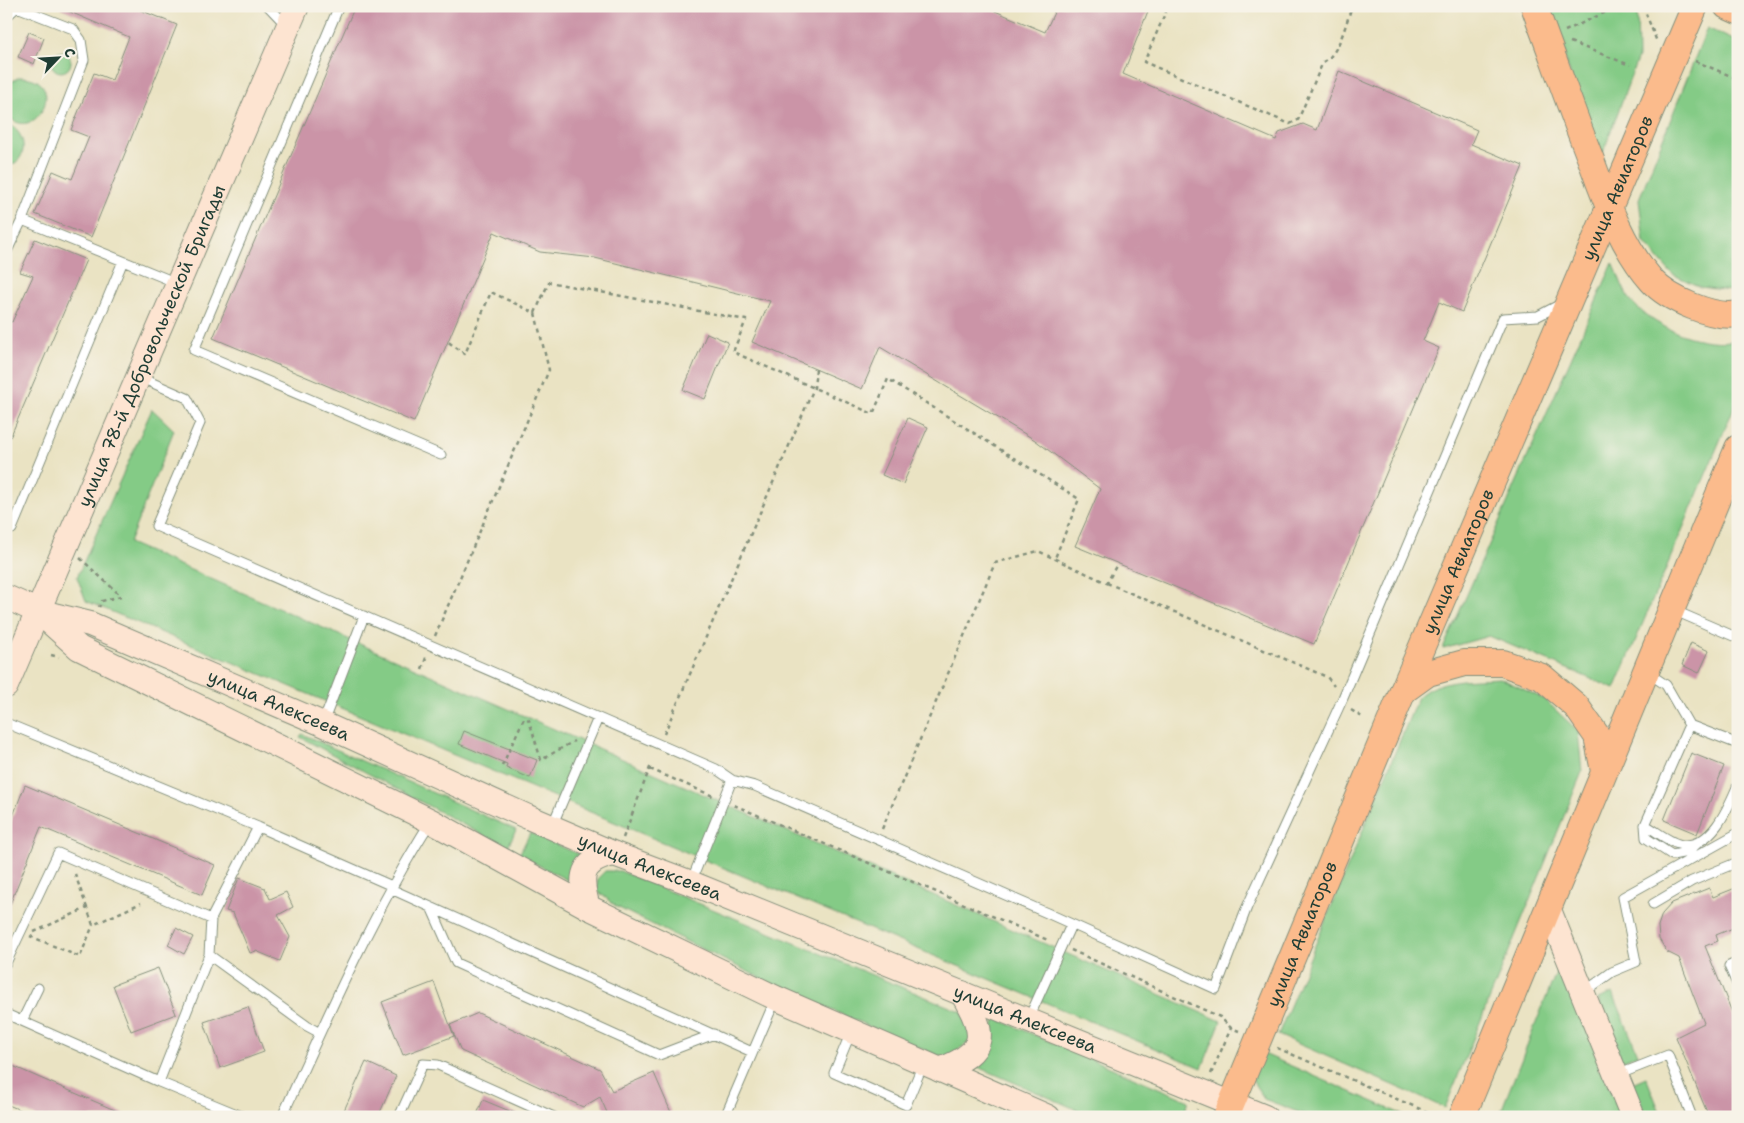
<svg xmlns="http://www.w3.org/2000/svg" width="1744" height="1123" font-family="'Shantell Sans',sans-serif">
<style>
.green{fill:#84cb86;stroke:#52845d}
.building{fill:#cb94a7}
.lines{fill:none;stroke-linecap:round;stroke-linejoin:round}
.lane-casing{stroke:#84907c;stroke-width:11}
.secondary-casing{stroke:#84907c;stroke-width:26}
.primary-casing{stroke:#84907c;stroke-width:28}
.path{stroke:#84907c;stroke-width:2.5;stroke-dasharray:4 4;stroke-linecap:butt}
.lane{stroke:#fff;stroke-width:9}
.secondary{stroke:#fde4d1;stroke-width:24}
.primary{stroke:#fbbb8c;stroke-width:26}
.labels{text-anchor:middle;stroke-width:5;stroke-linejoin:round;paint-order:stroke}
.street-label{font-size:18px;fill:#1f3d34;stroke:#f7f3e8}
</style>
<rect width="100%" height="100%" fill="#f7f3e8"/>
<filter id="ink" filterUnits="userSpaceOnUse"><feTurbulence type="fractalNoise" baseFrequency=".02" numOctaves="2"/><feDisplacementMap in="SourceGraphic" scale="10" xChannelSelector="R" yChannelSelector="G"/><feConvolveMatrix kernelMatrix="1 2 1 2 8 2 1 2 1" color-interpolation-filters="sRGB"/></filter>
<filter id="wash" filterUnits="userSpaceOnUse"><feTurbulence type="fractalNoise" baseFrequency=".0096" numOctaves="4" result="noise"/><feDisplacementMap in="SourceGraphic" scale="20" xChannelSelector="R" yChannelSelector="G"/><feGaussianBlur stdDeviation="1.12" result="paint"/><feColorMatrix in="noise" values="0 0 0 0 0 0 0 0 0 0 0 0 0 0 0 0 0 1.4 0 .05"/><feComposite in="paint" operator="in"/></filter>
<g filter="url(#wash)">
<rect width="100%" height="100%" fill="#eae3c3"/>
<path class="green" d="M1546 6H1637L1638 57 1603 153 1598 152Z
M1707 28 1738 42V292L1700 287 1672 274 1644 242 1639 199Z
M51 62a10 10 0 1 1 20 0a10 10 0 1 1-20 0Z
M19 77C72 76 35 149 6 114V85Z
M6 123C27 131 31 161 6 167Z
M1613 263C1619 275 1624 295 1634 304 1658 330 1703 347 1738 340V398L1615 689 1489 636 1443 649Z
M152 409 174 430 129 543 1221 1021 1202 1068 86 601 77 577Z
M1500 678 1544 699 1578 731 1582 772 1445 1108 1278 1035 1418 697C1440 677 1472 680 1500 678Z
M302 734 516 830 507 848 300 737Z
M530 833 587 858 575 884 519 855Z
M605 871H620L962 1012 972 1040 946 1059 789 992 617 907 596 890 598 878Z
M1561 960 1621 1117H1499L1505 1101Z
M1613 993 1638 1054 1622 1061 1598 999Z
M995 1018 1189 1101 1182 1117H1094L976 1066 991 1047Z
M1264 1054 1408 1117H1311L1264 1099 1252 1080Z
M1646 1077 1662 1117H1643L1630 1084Z"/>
<g id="blocks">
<path class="building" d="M56 6H141L140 10 177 25 91 237 35 214 53 171 72 179 89 137 71 130 94 73 112 80 129 37Z
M355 6H983L1045 32 1057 6H1150L1123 74 1276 140 1279 133 1303 124 1317 130 1339 71 1477 130 1471 144 1523 166 1462 312 1439 302 1423 341 1439 348 1314 644 1075 546 1100 489 1035 440 880 347 862 389 752 342 770 301 595 258 540 252 494 232 414 422 213 338Z
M29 32 44 38 34 64 18 57Z
M35 239 86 260 6 447V320L12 322 33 276 20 272Z
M707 333 728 342 705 399 683 390Z
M908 418 928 427 903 484 882 475Z
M1691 643 1709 651 1699 673 1682 665Z
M464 731 537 760 530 778 506 768 507 764 459 744Z
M1691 753 1724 766 1697 834 1664 820Z
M25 785 215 865 202 895 41 827 6 914V834Z
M239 878 265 888 270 899 286 892 293 907 278 915 290 937 280 961 256 951 250 953 233 913 226 911Z
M1738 887V926L1716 935 1718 941 1705 946 1738 1027V1117H1709L1676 1037 1704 1023 1679 958 1667 952 1659 939 1658 926 1662 914 1672 903 1709 888 1713 897Z
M176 928 193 937 184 954 168 945Z
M158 968 176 1014 131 1031 113 985Z
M434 982 454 1036 403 1055 382 1002Z
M248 1007 264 1052 220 1068 204 1022Z
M478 1013 600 1069 612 1091 654 1073 673 1117H609L600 1097 583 1107 461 1051 450 1025Z
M366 1062 396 1076 378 1117H341Z
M6 1063 40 1078 131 1117H37L6 1104Z
M483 1100 524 1117H476Z"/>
</g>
</g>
<g filter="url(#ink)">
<use href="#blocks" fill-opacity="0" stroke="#84907c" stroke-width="1"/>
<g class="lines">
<g class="lane-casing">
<path id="lane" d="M268 6 287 26
M339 6 194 350 441 455
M6 17 18 6
M22 220 177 283
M6 253 22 220 84 60 81 40 73 29 17 7
M139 377 187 398 200 423 156 526 716 769 732 780 755 786 1047 913 1216 989 1247 907 1343 698 1503 318 1538 316 1561 304
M6 529H12L123 261
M1673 610 1738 638
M1648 673 1666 685 1689 725 1645 825C1655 830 1671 844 1683 845 1713 846 1728 808 1738 785
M6 723 258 827
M323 723 364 616
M1689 725 1738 744
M1645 825 1646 838 1672 855 1688 852 1699 842
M552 826 598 718
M691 882 732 780
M391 889 752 1052
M1653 904 1692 881 1738 862
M431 907 456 963 659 1055 714 1034
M209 955 307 1026 320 1033
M1738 962 1729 966 1738 986
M6 963 58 853 211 919 258 827 392 886
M1584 992 1612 972 1636 962 1623 897 1738 833
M6 1014 159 1082 244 1117
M1028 1020 1071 925
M22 1021 38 988
M851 1032 834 1073 906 1105 923 1064
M1617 1075 1668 1055 1692 1117
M159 1082 209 955 211 919
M282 1117C327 1017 372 914 431 821
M399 1117 423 1064 438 1065 554 1117
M725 1117 776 998"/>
</g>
<g class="secondary-casing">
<g id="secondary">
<path id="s1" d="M6 597 37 611 90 624 323 724 528 817 617 855 691 883 1265 1117"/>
<path d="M40 613 79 648 431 821 588 907 776 998 1048 1117"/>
<path id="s2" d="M6 686 297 6"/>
<path d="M588 907C579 877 580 861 614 854"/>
<path d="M1549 910 1633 1117"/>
<path d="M940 1070C988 1051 987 1035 962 993"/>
</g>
</g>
<g class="primary-casing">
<g id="primary">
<path d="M1534 6C1553 57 1571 109 1591 160 1606 201 1622 247 1652 281 1668 299 1714 319 1738 314"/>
<path d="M1727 6 1738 11"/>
<path d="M1403 691 1428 673 1464 663H1503L1542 677 1576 706 1597 736 1604 771"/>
<path id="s3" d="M1226 1117 1403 691 1695 6"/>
<path d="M1462 1117 1738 448"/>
</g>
</g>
<path class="path" d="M1643 6 1657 42
M1167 9 1144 62 1290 124 1298 120 1323 62C1339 55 1346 23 1352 6
M1565 31 1619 6
M1570 42 1630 65
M1695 61 1738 79
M535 313 549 282 746 320 733 352 873 414 888 379 1079 499 1055 558
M80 558 121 596 102 601 99 607
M1107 583 1327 677 1334 686
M435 636 549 370 535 313 491 292 465 354 447 341
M51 655 59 657
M422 669 427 655
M1351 710 1362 717
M664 734 814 388 816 369
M502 766 524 718 529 720 541 760 574 741
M650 769 713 796
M734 805 1050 941
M882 829 995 563 1038 551 1107 583 1117 564
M623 838 651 765
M75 874 87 908
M34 932 87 908 93 925 141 903
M30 936 80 957 93 925
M1071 950 1220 1017 1231 1028 1239 1031
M1277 1048 1439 1117
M1211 1074 1231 1028
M1194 1117 1197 1109"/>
<use href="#lane" class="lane"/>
<use href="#secondary" class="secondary"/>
<use href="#primary" class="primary"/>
</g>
</g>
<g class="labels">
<g class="street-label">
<text dy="6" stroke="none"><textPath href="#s3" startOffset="1008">улица Авиаторов</textPath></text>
<text dy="6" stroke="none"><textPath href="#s2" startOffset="370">улица 78-й Добровольческой Бригады</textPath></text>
<text dy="6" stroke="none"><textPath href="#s3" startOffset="602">улица Авиаторов</textPath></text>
<text dy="6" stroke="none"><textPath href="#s1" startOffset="294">улица Алексеева</textPath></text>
<text dy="6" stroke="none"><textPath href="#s1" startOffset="699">улица Алексеева</textPath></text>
<text dy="6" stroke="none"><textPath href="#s3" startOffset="198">улица Авиаторов</textPath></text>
<text dy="6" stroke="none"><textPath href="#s1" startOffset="1104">улица Алексеева</textPath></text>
</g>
</g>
<rect width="1744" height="1123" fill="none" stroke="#f7f3e8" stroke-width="25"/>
<g transform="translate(58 58) rotate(65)" stroke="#f7f3e8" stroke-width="4" paint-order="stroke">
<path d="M0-4L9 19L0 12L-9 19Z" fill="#1f3d34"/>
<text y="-8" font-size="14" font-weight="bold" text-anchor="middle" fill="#1f3d34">С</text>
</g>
</svg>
